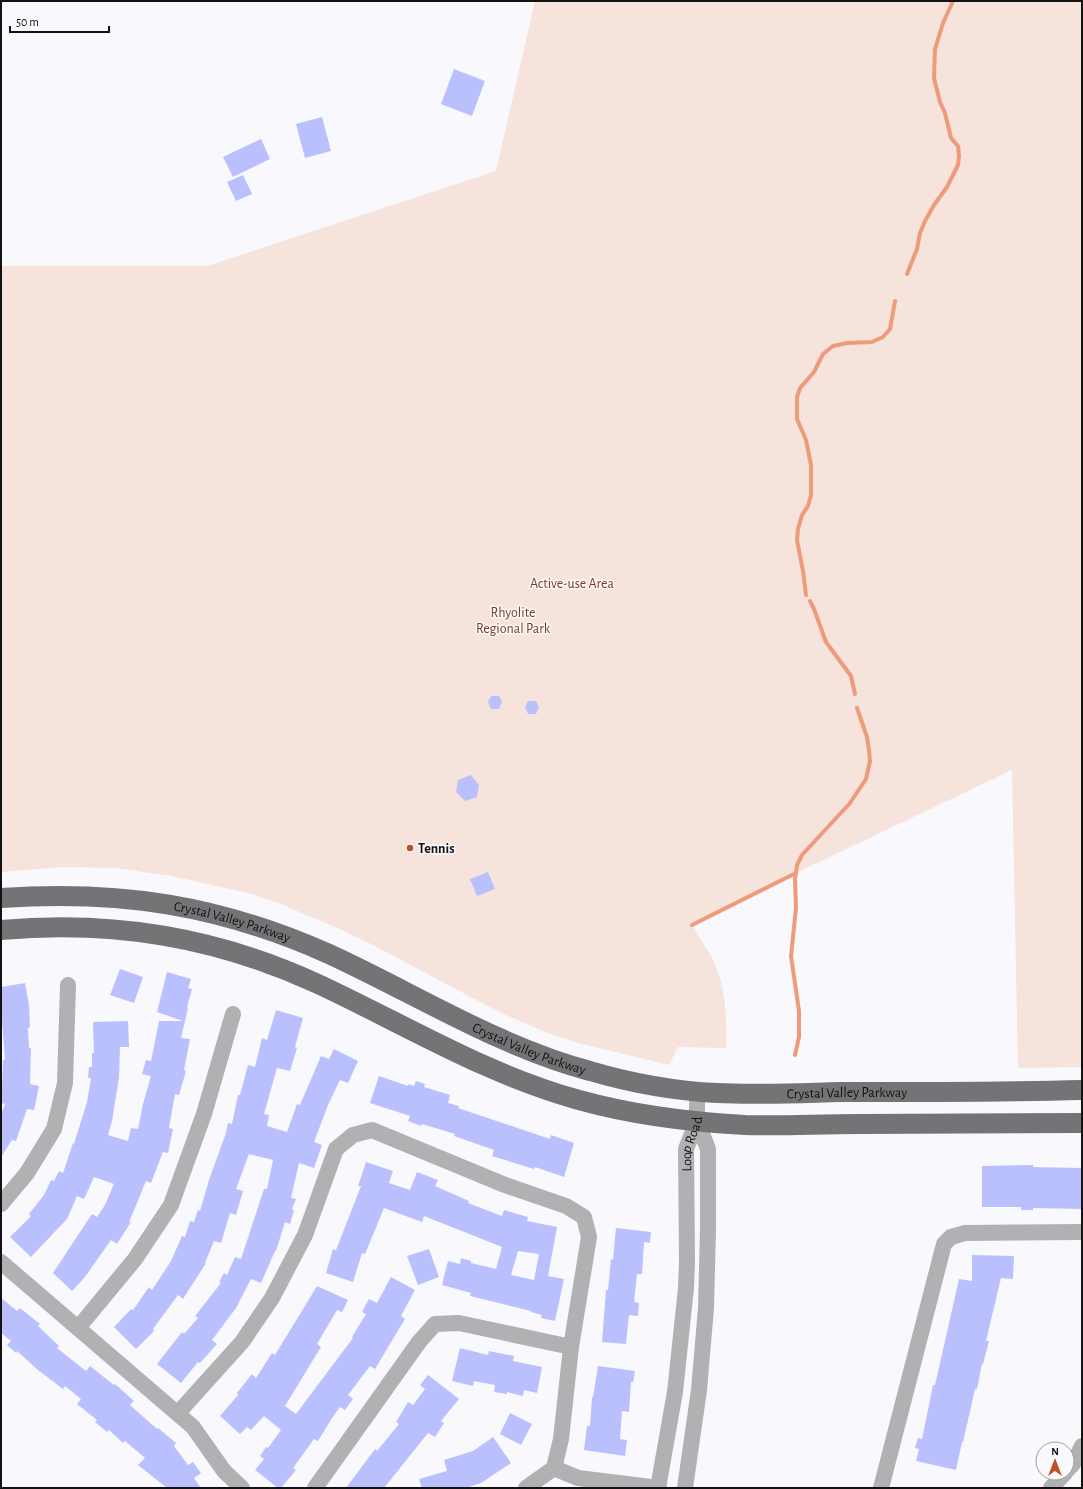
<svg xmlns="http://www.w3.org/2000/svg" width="1083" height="1489" font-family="'Alegreya Sans',sans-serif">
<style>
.green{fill:#f5e3dc}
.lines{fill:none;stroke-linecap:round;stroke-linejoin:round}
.stream{stroke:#ee9b7c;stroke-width:4}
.building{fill:#bac0fe;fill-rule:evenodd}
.minor{stroke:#b0b1b2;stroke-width:16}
.major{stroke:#747477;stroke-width:20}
.poi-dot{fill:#ba532a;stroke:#f9f9fd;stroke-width:1.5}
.labels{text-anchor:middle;stroke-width:3;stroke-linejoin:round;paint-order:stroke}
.park-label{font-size:14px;fill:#83381a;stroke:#f9f9fd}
.poi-label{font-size:14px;font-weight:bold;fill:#121213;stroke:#f9f9fd;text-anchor:start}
.street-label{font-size:14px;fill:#121213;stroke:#f9f9fd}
</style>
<rect width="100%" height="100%" fill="#f9f9fd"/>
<path class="green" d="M535 1H1082V1067L1018 1068 1012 770 796 873 693 925C698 937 707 948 713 960 726 987 727 1018 726 1048L678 1047 669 1065 578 1043 545 1032 501 1013 369 943 335 927 276 902 248 893 172 876 115 868 63 867 1 872V266H207L496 171Z"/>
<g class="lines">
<path class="stream" d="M907 274 917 249 920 233 925 221 934 205 947 187 958 165 959 156 958 146 951 138 945 113 940 102 934 78 935 49 943 23 953 1
M806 595 803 571 797 540 798 529 802 515 808 506 811 495V465L806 440 797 419V397L800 388 814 372 823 354 833 346 847 343 872 342 883 337 890 329 895 301
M810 601 814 609 826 642 851 676 855 694
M692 925 796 873
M795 1055 799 1037V1011L791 956 796 908 795 879 797 865 802 855 850 803 866 779 870 761 869 750 867 737 857 708"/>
</g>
<path class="building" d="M454 69 485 81 472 116 441 104Z
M322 117 331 151 305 158 296 124Z
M261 139 270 159 233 177 223 157Z
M243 175 252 194 236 201 227 182Z
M491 696H499L502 702 499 709H491L488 702Z
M528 701H536L539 707 536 714H528L525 707Z
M471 775 479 785 477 797 465 801 456 792 458 780Z
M488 872 495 889 477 896 470 879Z
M120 969 143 977 134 1003 110 995Z
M167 972 191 979 188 988 192 989 187 1007 188 1008 181 1038 190 1039 184 1070 186 1071 179 1095 175 1094 169 1128 173 1129 168 1153 163 1152 151 1183 146 1181 129 1222H131L117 1244 111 1240 85 1277 72 1291 53 1273 92 1214 97 1217 105 1205 114 1184 94 1177 84 1199 77 1196 67 1219 31 1257 10 1237 31 1216 29 1214 44 1195 51 1180 54 1181 59 1171 63 1173 73 1143 74 1144 87 1102 91 1078H88L89 1067H92V1053H94L93 1022 128 1021 129 1047H120L119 1078 112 1121 108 1135 128 1141 131 1128 138 1129 143 1104 151 1076 142 1074 146 1060 151 1061 159 1021H183L157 1012Z
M25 983 29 1005 30 1027 28 1028 29 1048H31L30 1084 39 1086 34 1110 27 1109 16 1141 12 1140 1 1157V1114L5 1104 1 1103V1088H2L3 1060H5L1 1008V987Z
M276 1010 303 1018 295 1047 297 1048 290 1071 277 1068 264 1114 269 1115 267 1126 287 1132 297 1104 300 1105 321 1056 329 1059 334 1049 358 1061 348 1083 340 1080 328 1105 314 1142 322 1145 314 1168 299 1163 291 1198 296 1199 292 1209 294 1210 290 1224 285 1222 276 1251H275L261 1283 251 1279 236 1308 212 1340 217 1344 200 1363 198 1362 181 1383 157 1364 182 1332 184 1334 198 1318 195 1316 221 1283 219 1282 224 1273 227 1275 235 1257 241 1259 264 1189H267L273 1160 249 1154 236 1189 243 1191 236 1215 230 1213 221 1243 214 1241 205 1263H206L183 1299 178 1295 153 1329 154 1331 136 1349 114 1327 131 1309 133 1310 149 1287 152 1290 171 1261 182 1236 185 1237 190 1221 194 1222 198 1210 200 1211 209 1180 226 1133 228 1123 232 1124 238 1095H240L248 1065 255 1067 262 1038 267 1040Z
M379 1076 408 1086V1084L414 1086 416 1081 425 1084 424 1087 450 1095 448 1103 459 1106 458 1108 550 1139 551 1135 574 1143 564 1177 535 1167 534 1169 492 1156 494 1150 454 1136 455 1134 422 1124 421 1126 408 1121 410 1116 370 1103Z
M366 1162 393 1171 389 1183 410 1190 417 1172 438 1180 435 1186 469 1201 468 1203 502 1216 504 1210 528 1217 527 1221 557 1227 548 1276 564 1279 555 1321 541 1318 542 1315 531 1312V1311L470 1296 471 1293 442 1285 448 1261 460 1264 461 1258 471 1261V1263L496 1269 502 1247 424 1216 422 1222 384 1208 365 1254 362 1253 353 1282 326 1273 333 1249 336 1250 361 1186H358ZM518 1251 539 1254 534 1280 511 1275Z
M1033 1165V1167L1082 1168V1209L1033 1208V1210H1021V1207H982V1166Z
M616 1228 651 1232 650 1243 644 1242 642 1274H637L634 1302 639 1303 638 1316 629 1315 626 1344 602 1342 606 1290H608L611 1259 613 1260Z
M429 1249 439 1277 418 1285 407 1256Z
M972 1255 1014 1256 1013 1279 1001 1278 986 1341H989L983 1364H982L977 1389H975L963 1442H962L956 1470 916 1461 919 1449 915 1448 918 1438 922 1439 933 1385H935L959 1279 972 1281Z
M391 1277 415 1290 401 1316 405 1319 375 1369 370 1366 348 1395 353 1399 345 1410 340 1407 332 1418 318 1441 314 1439 293 1468 296 1470 281 1488H278L255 1470 264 1459 260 1456 266 1447 268 1448 281 1430 264 1416 251 1430 247 1427 240 1434 220 1416 238 1395 237 1393 252 1374 256 1378 272 1353 275 1355 317 1286 348 1300 342 1312 337 1310 317 1344 321 1347 285 1406 296 1414 353 1338 352 1337 366 1314 362 1312 369 1299 377 1303Z
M1 1298 17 1311 20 1308 40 1324 38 1326 59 1346 57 1348 86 1371 90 1366 114 1385 115 1384 134 1401 130 1405 157 1429 158 1428 176 1443 174 1446 188 1465 193 1462 201 1473 194 1478 201 1488H167L138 1465 145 1458 125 1441 123 1443 109 1430 107 1432 95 1422 97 1420 77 1404 81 1399 65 1386 63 1389 38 1370 17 1351 16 1353 7 1345 11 1341 1 1333Z
M460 1348 488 1355 489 1351 514 1356 513 1361 542 1367 537 1393 524 1390 523 1396 507 1392V1394L494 1392 495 1385 474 1381 473 1386 452 1381Z
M598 1366 635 1371 633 1382H631L629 1412 622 1411 620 1439 627 1440 625 1456 584 1450 587 1426H590L592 1397H593Z
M428 1375 459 1399 441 1421 444 1423 435 1437 428 1433 384 1488H346L375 1449 377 1451 399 1424 396 1422 408 1402 413 1405 425 1389 420 1385Z
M510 1413 532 1424 521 1445 500 1434Z
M493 1437 511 1463 481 1483 466 1488H422L419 1479 447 1471 444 1460 473 1451Z"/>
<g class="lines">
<g class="minor">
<path d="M1 1204 27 1173 54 1129 65 1083 68 985"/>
<path d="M1 1262 193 1427 224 1471 242 1488"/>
<path d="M78 1328 135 1259 171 1205 204 1114 233 1014"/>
<path d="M178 1413 242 1342 272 1298 305 1235 336 1149 353 1135 372 1130 505 1185 566 1206 584 1217 589 1237 571 1347 561 1439 554 1468 526 1488"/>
<path d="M554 1468 578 1478 659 1488"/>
<path d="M1067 1470 1073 1464 1082 1446"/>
<path d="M315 1488 419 1342 435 1324 459 1323 571 1347"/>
<path id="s1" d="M658 1488 675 1392 686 1288 687 1261 686 1149 697 1121V1091"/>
<path d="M685 1488 699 1390 706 1308 708 1229V1149L697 1121"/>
<path d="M881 1488 944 1244 951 1237 965 1233 1082 1232"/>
<path d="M1051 1488 1065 1473"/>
</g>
<g class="major">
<path id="s2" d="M1 898C121 890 219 905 329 954 416 994 497 1046 590 1071 631 1083 675 1091 717 1093 758 1095 800 1093 841 1092 921 1092 1002 1092 1082 1090"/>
<path d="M1 930C113 920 216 937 318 984 404 1024 487 1075 579 1100 633 1115 689 1122 745 1125 782 1126 820 1124 858 1124 932 1124 1007 1123 1082 1123"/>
</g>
</g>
<circle class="poi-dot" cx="410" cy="848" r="4"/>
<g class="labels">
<g class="park-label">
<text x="572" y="588">Active-use Area</text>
<text x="513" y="617">Rhyolite<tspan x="513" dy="16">Regional Park</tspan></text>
</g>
<g class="poi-label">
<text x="418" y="853">Tennis</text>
</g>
<g class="street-label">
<text dy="5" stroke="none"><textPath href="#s2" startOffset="234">Crystal Valley Parkway</textPath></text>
<text dy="5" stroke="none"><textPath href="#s2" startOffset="558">Crystal Valley Parkway</textPath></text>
<text dy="5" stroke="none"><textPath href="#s2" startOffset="882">Crystal Valley Parkway</textPath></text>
<text dy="5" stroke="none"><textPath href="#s1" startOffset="347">Loop Road</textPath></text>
</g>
</g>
<rect width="1083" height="1489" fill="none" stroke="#121213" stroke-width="4"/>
<g transform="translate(1055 1461)"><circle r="19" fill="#f9f9fd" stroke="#9d9d9f"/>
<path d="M0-3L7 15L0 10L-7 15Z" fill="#ba532a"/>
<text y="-6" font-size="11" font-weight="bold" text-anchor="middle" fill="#121213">N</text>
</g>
<path d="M10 26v6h99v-6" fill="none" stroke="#121213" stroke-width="2"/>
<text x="16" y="26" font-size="12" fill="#121213" stroke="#f9f9fd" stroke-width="3" paint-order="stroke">50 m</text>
</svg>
